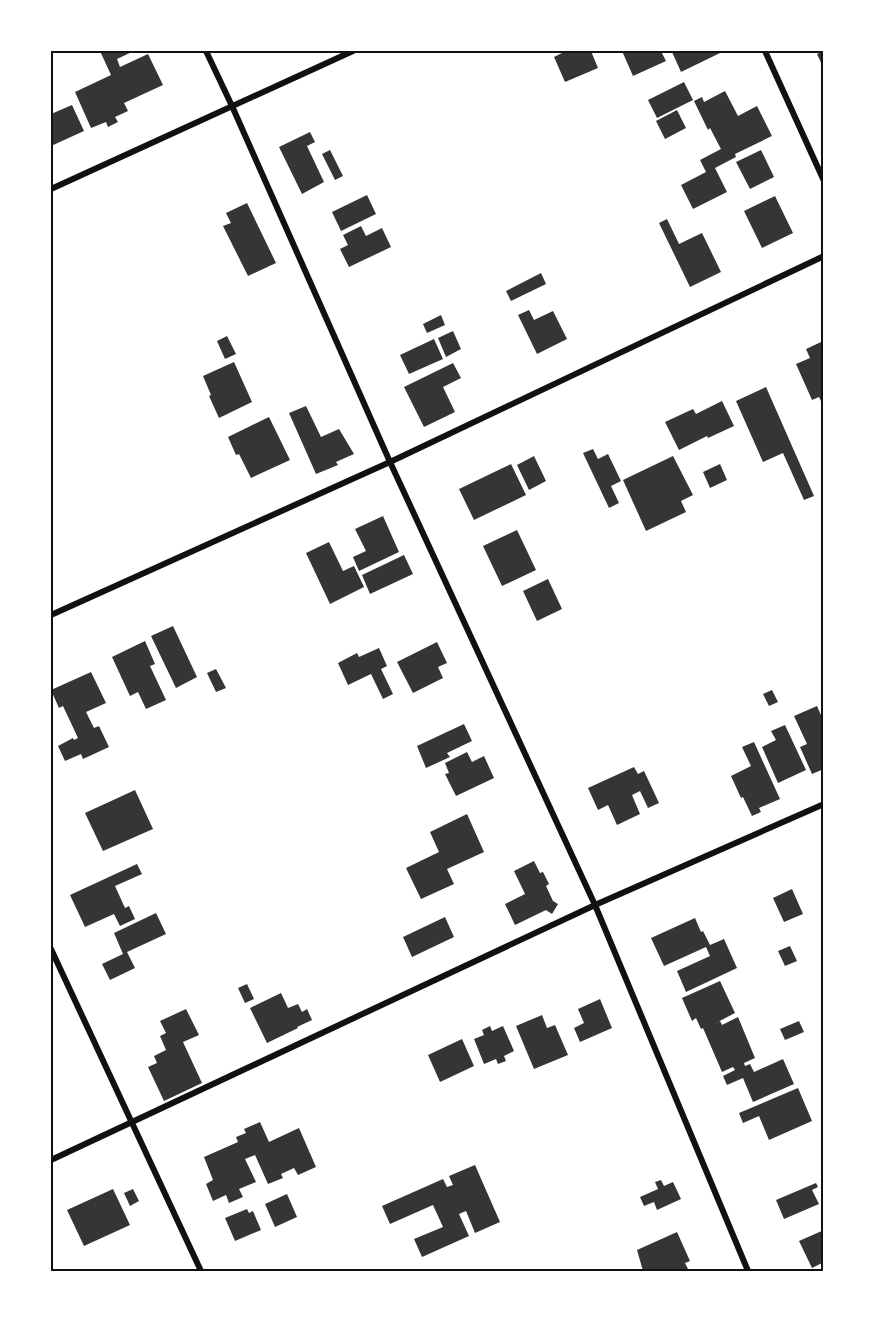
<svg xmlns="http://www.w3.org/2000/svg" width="875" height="1322" font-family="Montserrat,sans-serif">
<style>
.building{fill:#353535}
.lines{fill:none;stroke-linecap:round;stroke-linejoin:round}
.minor{stroke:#111;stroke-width:6}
.neatline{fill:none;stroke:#111;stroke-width:2}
</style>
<rect width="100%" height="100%" fill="#fff"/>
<path class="building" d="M100 51H134L117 59 120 67 148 54 163 85 124 103 128 111 115 117 118 122 108 127 106 122 91 128 75 92 111 75Z
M563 51H591L598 68 565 82 554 57 564 52Z
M622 51H661L666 61 633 76Z
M675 51H719L720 53 681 72 672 52Z
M824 51V69L817 54Z
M684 82 693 100 657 118 648 100Z
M725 91 738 116 757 106 772 136 735 154 736 157 715 168 727 192 693 209 681 185 706 172 700 160 721 149 710 128 708 130 694 101 702 97 704 102Z
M72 105 84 131 51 146V114Z
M677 110 686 128 665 139 656 121Z
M310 132 315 142 307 146 324 182 302 194 279 147Z
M330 150 343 176 335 180 322 154Z
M761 150 774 177 750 189 736 162Z
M367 195 376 214 341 231 332 212Z
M775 196 793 233 762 248 744 211Z
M247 203 276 263 248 276 223 226 231 223 226 213Z
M667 219 679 244 702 233 721 272 690 287 659 223Z
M361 226 366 236 382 228 391 247 349 267 340 249 348 245 343 235Z
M541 273 546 284 511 301 506 291Z
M529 310 534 320 553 311 567 339 537 354 518 315Z
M441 315 445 325 427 333 423 324Z
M453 331 461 349 446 357 438 338Z
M227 336 236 354 225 359 217 341Z
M434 339 443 359 409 374 400 355Z
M821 342 824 351V407L819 397 812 400 796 364 810 358 806 349Z
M234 362 252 402 219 418 209 396 211 395 203 376Z
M453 363 461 378 443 387 455 412 424 427 404 387Z
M766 387 814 496 804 500 783 453 763 462 736 401Z
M722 401 734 426 708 438 707 436 679 450 665 422 693 409 696 414Z
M306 406 321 437 339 429 354 454 336 462 338 465 316 474 289 413Z
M269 417 290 460 251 478 239 454 236 455 228 437Z
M593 449 598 459 608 454 621 481 611 486 619 503 609 508 583 453Z
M534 456 546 481 529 490 517 465Z
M673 456 693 495 681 501 686 512 646 531 623 480Z
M511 464 526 495 474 520 459 489Z
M720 464 727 480 710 488 703 472Z
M383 516 399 552 359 571 353 557 366 551 355 529Z
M517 530 536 570 502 586 483 546Z
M329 542 343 571 354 566 364 587 330 604 306 553Z
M404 555 413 574 370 594 362 575Z
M548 579 562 609 537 621 523 591Z
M173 626 197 677 176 688 151 636Z
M145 641 155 664 150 666 166 700 146 709 138 692 130 696 112 657Z
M437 642 447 663 438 667 443 678 413 693 397 662Z
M379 648 387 666 381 669 393 694 383 699 371 674 348 685 338 663 357 653 359 657Z
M216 669 226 688 216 692 207 673Z
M91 672 106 703 86 712 94 728 99 726 109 747 83 759 81 754 65 761 58 746 73 738 74 740 78 738 63 706 59 708 51 690Z
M772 690 778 702 769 706 763 694Z
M817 706 824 722V769L812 774 800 747 807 744 794 716Z
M464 724 472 741 447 753 450 757 426 768 417 746Z
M785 725 806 770 778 783 762 747 776 740 771 731Z
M754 742 780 799 759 808 761 812 752 816 743 797 741 798 731 776 751 766 742 747Z
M467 752 472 762 484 756 494 778 456 796 445 774 449 773 445 763Z
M634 767 638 774 644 771 659 803 648 808 640 791 632 795 640 814 617 825 608 805 598 810 588 788Z
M135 790 153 829 103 851 85 813Z
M467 814 484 852 447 869 454 884 421 899 406 868 439 852 430 832Z
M534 861 540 873 543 872 549 884 546 886 553 901 558 904 552 914 546 910 515 925 505 904 525 894 514 871Z
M137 864 142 874 115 886 125 908 129 906 135 919 120 926 114 914 85 927 70 895Z
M792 889 803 914 784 922 773 898Z
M156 913 166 934 127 952 135 968 110 980 102 964 123 954 114 933Z
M445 917 454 937 412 957 403 937Z
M695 918 701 932 703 931 710 945 724 939 737 968 686 992 677 971 710 956 706 947 664 966 651 938Z
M790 946 797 961 785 966 778 951Z
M720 981 735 1013 712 1025 720 1021 722 1025 738 1017 755 1058 744 1063 745 1066 750 1064 754 1072 783 1059 794 1084 753 1102 743 1078 727 1085 723 1076 735 1070 733 1067 722 1072 703 1028 701 1029 696 1018 692 1021 682 998Z
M247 984 254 999 245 1003 238 988Z
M281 993 288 1008 298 1004 302 1012 307 1009 312 1020 297 1027 298 1028 267 1043 250 1008Z
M600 999 612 1028 580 1042 574 1028 584 1023 578 1009Z
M186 1009 199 1035 183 1042 202 1083 164 1101 148 1067 157 1063 154 1056 166 1050 160 1036 166 1033 160 1021Z
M542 1015 547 1028 555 1025 568 1055 534 1069 516 1026Z
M799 1021 804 1032 785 1040 780 1029Z
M490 1026 492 1031 503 1026 514 1051 504 1056 506 1061 498 1064 496 1059 484 1064 474 1039 484 1035 482 1030Z
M462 1039 474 1066 440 1082 428 1055Z
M798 1088 812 1121 769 1140 759 1116 743 1123 739 1113Z
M260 1122 269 1142 299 1128 316 1167 298 1175 294 1168 281 1174 283 1178 268 1184 255 1155 245 1159 256 1182 239 1189 243 1197 229 1203 226 1195 213 1201 206 1184 213 1180 204 1157 238 1142 236 1137 246 1133 244 1129Z
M475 1165 500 1222 475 1233 466 1211 459 1214 469 1236 422 1257 414 1239 443 1227 433 1205 390 1224 382 1206 443 1179 447 1187 453 1185 449 1176Z
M661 1180 664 1186 673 1182 681 1199 657 1210 654 1202 644 1206 640 1197 658 1189 655 1182Z
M816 1183 818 1187 812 1190 819 1204 784 1219 776 1200Z
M113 1189 130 1225 84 1246 67 1210Z
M133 1189 139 1201 130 1206 124 1193Z
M287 1194 297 1217 275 1227 265 1204Z
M247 1209 249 1213 253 1211 261 1230 235 1241 225 1218Z
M824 1230V1268L822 1263 812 1268 799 1241Z
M677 1232 690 1261 685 1263 689 1271H643L637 1250Z"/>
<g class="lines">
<path class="minor" d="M206 51 232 106 390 462 595 905 748 1271
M765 51 824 181
M51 189 353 51
M51 615 390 462 824 256
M51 949 201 1271
M51 1160 595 905 824 804"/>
</g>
<rect width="875" height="1322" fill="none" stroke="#ffffff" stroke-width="105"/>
<rect x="52" y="52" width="770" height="1218" class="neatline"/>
</svg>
